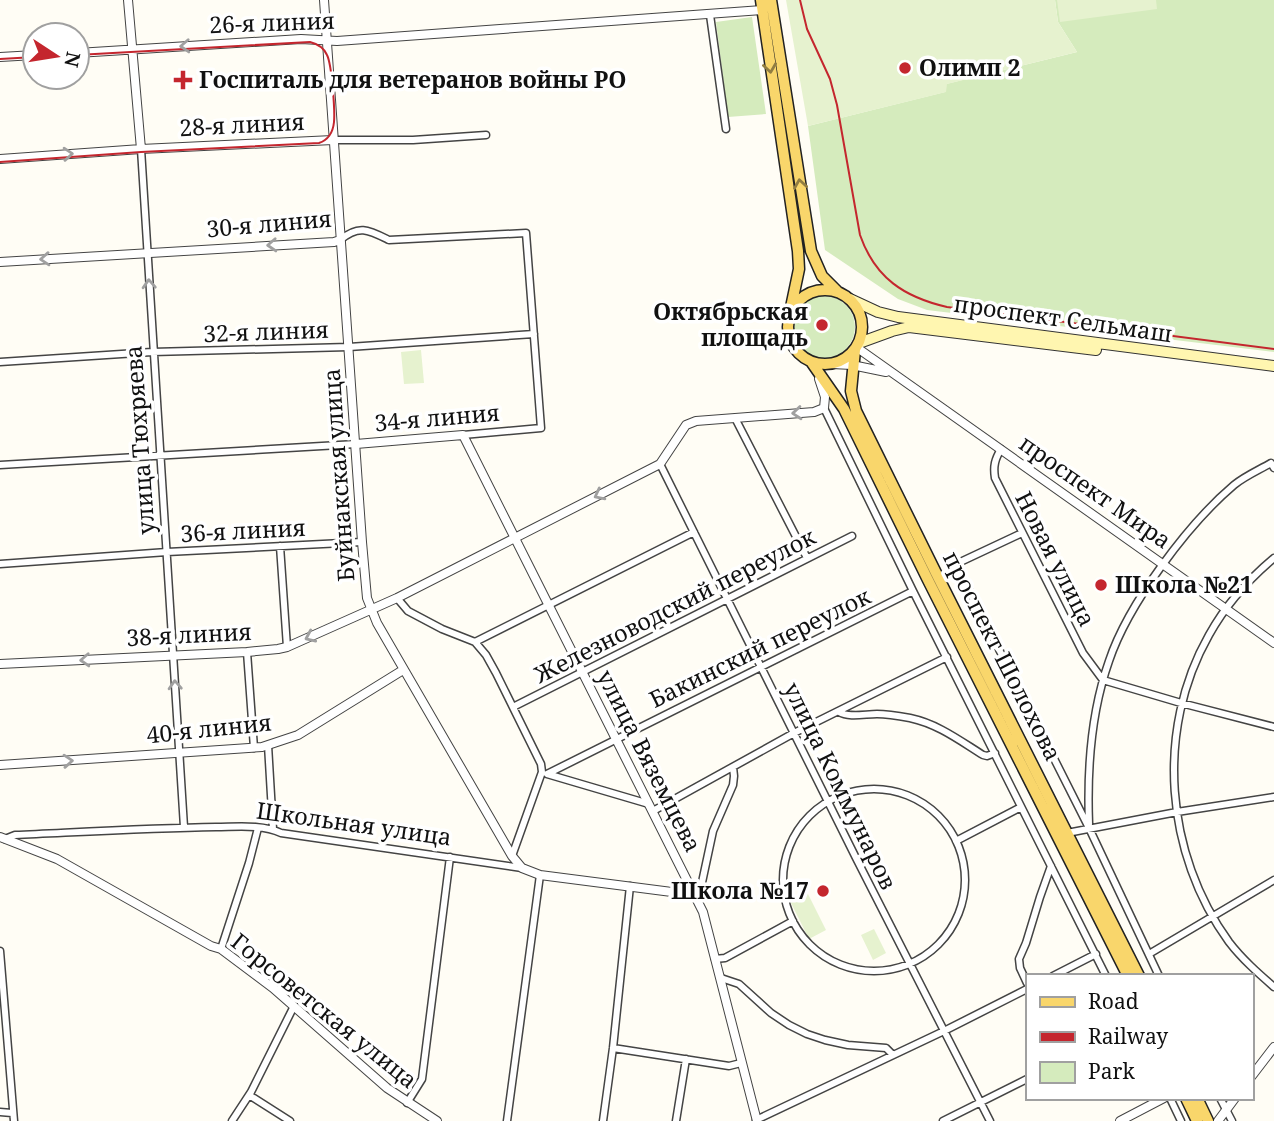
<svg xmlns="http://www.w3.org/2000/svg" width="1274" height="1121" font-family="'Noto Serif',serif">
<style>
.green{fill:#d5ebbd}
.pitch{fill:#e6f2cf}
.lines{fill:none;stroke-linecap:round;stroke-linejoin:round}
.minor-casing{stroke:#444;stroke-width:9}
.tertiary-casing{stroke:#444;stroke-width:10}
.secondary-casing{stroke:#333;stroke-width:12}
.primary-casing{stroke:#222;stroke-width:13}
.minor{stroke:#fff;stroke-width:6}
.tertiary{stroke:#fff;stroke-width:8}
.secondary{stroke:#fff6b0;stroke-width:10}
.primary{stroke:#f9d66b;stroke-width:10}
.tram{stroke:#c4262e;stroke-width:2}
.rail{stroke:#c4262e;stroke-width:2}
.oneway{stroke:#a0a0a0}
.oneway2{stroke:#917d42}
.poi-dot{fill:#c4262e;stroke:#fff;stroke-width:2.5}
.labels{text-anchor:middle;stroke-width:7;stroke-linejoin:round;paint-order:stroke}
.street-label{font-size:23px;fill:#111;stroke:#fff}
.poi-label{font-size:23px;font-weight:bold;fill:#111;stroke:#fff;text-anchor:start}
</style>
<rect width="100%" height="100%" fill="#fffdf5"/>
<path class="green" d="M1055 0H1274V352L927 310 898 299 825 250 808 126 945 92 946 84 1077 52 1058 22Z
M752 17 766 114 728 117 716 22Z
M793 327a31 31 0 1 1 62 0a31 31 0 1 1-62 0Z"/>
<path class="pitch" d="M786 0H1055L1058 22 1077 52 947 84 946 92 808 126Z
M1057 0H1156L1157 9 1060 22Z
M421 350 424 383 404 384 401 352Z
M807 892 826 930 809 939 790 901Z
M874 929 886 953 873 960 861 935Z"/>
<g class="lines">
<g class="minor-casing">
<path id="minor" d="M710 15 726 129
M333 140H413L486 135
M141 149 184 827
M340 240C359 224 369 230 389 240L526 233 541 428 463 435
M0 362 152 352 349 347 534 334
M824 408 913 591 1106 976
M735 418 807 558
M1001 449C995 459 993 466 995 478L1083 653 1103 680 1181 703 1274 727
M660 464 856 858 990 1121
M0 465 356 444
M1022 533 956 564 1089 828 1159 976
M280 546 287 647
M1274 558C1249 579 1225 606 1209 635 1155 730 1165 854 1229 942 1242 959 1258 973 1274 987
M0 564 167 552 362 542
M397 598 408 611 442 629 475 642 486 655 496 673 541 764 542 772 512 856
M475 642 694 532
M247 652 254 748
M513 707 852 536
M839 712C849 718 865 714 877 714 888 714 899 716 910 718 938 724 959 740 983 755L987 756 995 753
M268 745 273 829
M547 774 913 591
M547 774 649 804
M783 880a91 91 0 1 1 182 0a91 91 0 1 1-182 0Z
M653 811 794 733 947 657
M1089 824C1087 771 1091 712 1109 661 1128 604 1188 524 1234 485 1245 476 1259 470 1271 463L1274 468
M1067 833 1177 812 1274 797
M5 839 15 835C82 832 149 828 216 827 236 827 262 824 281 833L522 868
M956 841 1021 807
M695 895 701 887 713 831 733 785 734 776 733 767
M221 949 249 863 258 828
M0 951 14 1121
M1149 954 1274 880
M715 959 725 958 793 921
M1053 976 1096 954
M721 978 739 984 771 1013 789 1025 807 1034 825 1040 848 1045 886 1048 893 1055
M1027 983 1020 968 1019 959 1026 943 1040 897 1051 866
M613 1048 729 1066 741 1063
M249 1095 290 1121
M1170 1098 1181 1121
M1220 1098 1232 1121
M407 1103 422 1079 450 857
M0 1112 12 1113
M756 1120 944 1031 1027 989
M232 1121 251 1092 294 1006
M507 1121 540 875
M603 1121 613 1048 630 886
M676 1121 686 1059
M943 1121 1027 1079"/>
</g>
<g class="tertiary-casing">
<path id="tertiary" d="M128 0 141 149
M324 0 362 542 367 598 377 623 512 856 522 868 540 875 695 895
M77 53 301 39 337 41 762 10
M0 57 35 55
M0 159 141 149 333 140
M0 262 334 242 340 240
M856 347 1274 643
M832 364 852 365 886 372
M356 444 463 435 703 912 757 1121
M0 664 247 652 278 649 287 647 397 598 660 464 686 425 696 421 814 412 824 408 825 397 819 379
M0 765 262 747 298 735 403 670
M0 837 57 859 211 946 221 949 273 988 387 1088 437 1121
M1251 1077 1274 1047
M1120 1121 1164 1098
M1218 1121 1235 1098"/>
</g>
<g class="secondary-casing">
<path id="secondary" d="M850 299 878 312 898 317 1274 366
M859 343 892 331 909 327 1096 350"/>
</g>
<g class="primary-casing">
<path id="primary" d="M761 0 798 251 799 269 790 312
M771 0 811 251 822 276 837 291
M788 327a37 37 0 1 1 74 0a37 37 0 1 1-74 0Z
M855 350 851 391 856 411 937 575 1139 976
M812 363 844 409 928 580 1128 976
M1186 1098 1197 1121
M1197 1098 1208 1121"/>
</g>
<use href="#minor" class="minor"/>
<use href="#tertiary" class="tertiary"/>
<use href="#secondary" class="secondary"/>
<use href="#primary" class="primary"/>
<path class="tram" d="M0 59 35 57
M0 162 141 152 319 143C328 140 333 132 334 122 335 111 332 65 327 55 324 48 318 44 310 42L77 55"/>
<path class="rail" d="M800 0 807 29 830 79 837 105 860 235C875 278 904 297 947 307L1274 349"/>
</g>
<defs><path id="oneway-chevron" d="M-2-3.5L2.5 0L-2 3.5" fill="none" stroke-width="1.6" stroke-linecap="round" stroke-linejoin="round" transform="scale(1.75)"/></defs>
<g class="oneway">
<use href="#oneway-chevron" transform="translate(185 46) rotate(177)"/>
<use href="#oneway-chevron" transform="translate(68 154) rotate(-4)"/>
<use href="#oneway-chevron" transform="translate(272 245) rotate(177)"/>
<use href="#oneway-chevron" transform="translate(45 259) rotate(176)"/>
<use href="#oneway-chevron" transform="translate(149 284) rotate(-93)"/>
<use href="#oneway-chevron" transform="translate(797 413) rotate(175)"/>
<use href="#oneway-chevron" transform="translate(599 495) rotate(153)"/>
<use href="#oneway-chevron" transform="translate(310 637) rotate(156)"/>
<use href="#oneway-chevron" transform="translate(85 660) rotate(177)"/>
<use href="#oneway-chevron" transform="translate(175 685) rotate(-93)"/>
<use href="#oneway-chevron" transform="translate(68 761) rotate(-4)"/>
</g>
<g class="oneway2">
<use href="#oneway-chevron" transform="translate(770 68) rotate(82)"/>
<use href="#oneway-chevron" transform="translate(800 184) rotate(-99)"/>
</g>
<g class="poi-dot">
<circle cx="905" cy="68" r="7"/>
<path d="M179.5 69.5h7v7h7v7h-7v7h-7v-7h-7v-7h7z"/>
<circle cx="822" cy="325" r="7"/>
<circle cx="1101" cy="585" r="7"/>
<circle cx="823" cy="891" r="7"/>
</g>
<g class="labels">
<g class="street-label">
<text transform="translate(272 23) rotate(-2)" y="8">26-я линия</text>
<text transform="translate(242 125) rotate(-3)" y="8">28-я линия</text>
<text transform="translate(269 224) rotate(-5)" y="8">30-я линия</text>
<text transform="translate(1063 319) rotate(8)" y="8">проспект Сельмаш</text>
<text transform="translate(266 332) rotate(-2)" y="8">32-я линия</text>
<text transform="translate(437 418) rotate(-5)" y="8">34-я линия</text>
<text transform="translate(140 440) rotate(-94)" y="8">улица Тюхряева</text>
<text transform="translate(339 475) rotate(-94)" y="8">Буйнакская улица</text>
<text transform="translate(1095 492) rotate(35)" y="8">проспект Мира</text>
<text transform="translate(243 531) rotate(-3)" y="8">36-я линия</text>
<text transform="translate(1055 559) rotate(63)" y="8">Новая улица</text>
<text transform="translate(675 606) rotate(-27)" y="8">Железноводский переулок</text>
<text transform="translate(189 635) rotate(-3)" y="8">38-я линия</text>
<text transform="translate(760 648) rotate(-26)" y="8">Бакинский переулок</text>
<text transform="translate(1002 656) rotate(63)" y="8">проспект Шолохова</text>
<text transform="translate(209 729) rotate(-6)" y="8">40-я линия</text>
<text transform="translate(649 761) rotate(63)" y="8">улица Вяземцева</text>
<text transform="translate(840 786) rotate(64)" y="8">улица Коммунаров</text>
<text transform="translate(354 824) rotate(8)" y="8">Школьная улица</text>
<text transform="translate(324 1011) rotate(39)" y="8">Горсоветская улица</text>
</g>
<g class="poi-label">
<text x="919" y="76">Олимп 2</text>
<text x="199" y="88">Госпиталь для ветеранов войны РО</text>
<text x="808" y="320" text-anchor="end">Октябрьская<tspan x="808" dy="26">площадь</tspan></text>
<text x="1115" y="593">Школа №21</text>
<text x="809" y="899" text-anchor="end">Школа №17</text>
</g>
</g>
<rect x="1026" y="974" width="228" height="126" fill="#ffffff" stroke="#a0a0a0" stroke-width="2"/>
<rect x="1040" y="997" width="35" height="10" fill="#f9d66b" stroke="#a0a0a0" stroke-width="2"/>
<text x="1088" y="1009" font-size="21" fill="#111111">Road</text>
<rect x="1040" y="1032" width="35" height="10" fill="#c4262e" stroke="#a0a0a0" stroke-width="2"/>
<text x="1088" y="1044" font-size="21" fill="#111111">Railway</text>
<rect x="1040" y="1062" width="35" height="21" fill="#d5ebbd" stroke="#a0a0a0" stroke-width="2"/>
<text x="1088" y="1079" font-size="21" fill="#111111">Park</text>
<g transform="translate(56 56) rotate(102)"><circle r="33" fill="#ffffff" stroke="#a0a0a0" stroke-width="2"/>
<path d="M0-5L12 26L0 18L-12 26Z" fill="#c4262e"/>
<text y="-10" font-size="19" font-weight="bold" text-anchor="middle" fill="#111111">N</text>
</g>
</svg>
